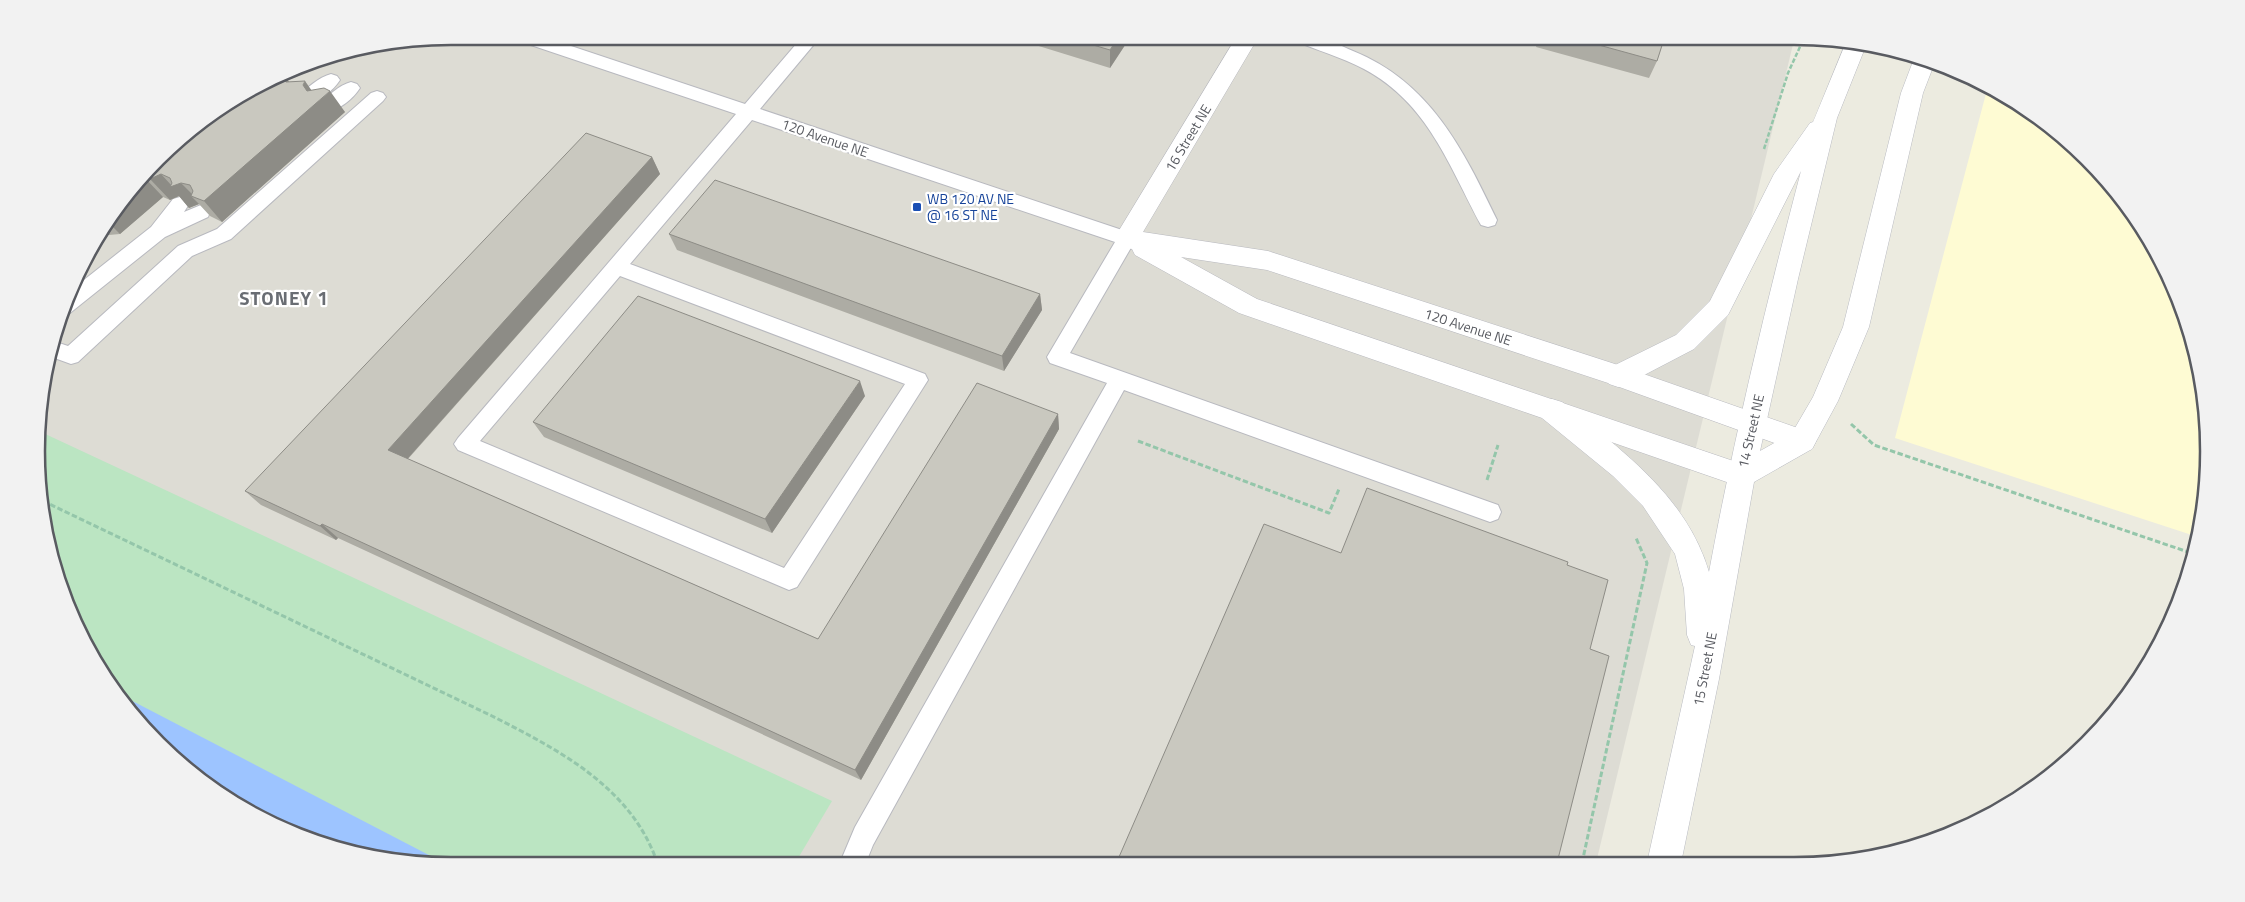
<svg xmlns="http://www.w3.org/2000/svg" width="2245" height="902" font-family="'Titillium Web',sans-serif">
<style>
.commercial{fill:#fefbd3}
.industrial{fill:#dddcd4}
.green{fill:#bbe5c2}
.water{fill:#9dc4ff}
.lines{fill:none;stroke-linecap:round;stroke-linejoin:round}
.lane-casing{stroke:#b8b9bf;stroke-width:2}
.street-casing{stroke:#b8b9bf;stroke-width:1}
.secondary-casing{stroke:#b9bbc2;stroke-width:1}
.path-far1{stroke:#94c6aa;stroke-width:2.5;stroke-dasharray:4.5 2;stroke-linecap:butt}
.path{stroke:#94c6aa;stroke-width:3;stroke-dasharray:5.5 2.5;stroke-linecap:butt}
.lane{fill:#fff;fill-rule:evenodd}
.street{fill:#fff;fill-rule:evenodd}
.secondary{fill:#fff;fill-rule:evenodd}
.wall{fill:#adaca4}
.shaded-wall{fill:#8d8c86}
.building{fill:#c9c8bf;stroke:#8d8c86}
.transit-dot{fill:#1a4fb4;stroke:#fff;stroke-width:2}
.labels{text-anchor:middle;stroke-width:4.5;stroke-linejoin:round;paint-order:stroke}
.street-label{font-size:14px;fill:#595b61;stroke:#fff}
.transit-label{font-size:14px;fill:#164399;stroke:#fff;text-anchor:start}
.district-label{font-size:19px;font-weight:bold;letter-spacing:1px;fill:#696d73;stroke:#fff}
.rim{fill:none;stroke:#595b61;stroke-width:2.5}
</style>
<rect width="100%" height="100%" fill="#ecebe0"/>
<path class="commercial" d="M1988 86 2001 92 2067 139 2123 198 2166 267 2195 343 2208 424 2205 505 2198 537 1895 438Z"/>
<path class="industrial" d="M451 36H1795L1596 863 451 866 318 844 198 780 106 681 68 609 44 532 40 397 58 318 92 244 178 139 243 92 317 58Z"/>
<path class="green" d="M41 432 832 801 794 865 451 866 318 844 198 780 106 681 68 609 44 532Z"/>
<path class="water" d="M117 693 450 866 318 844 198 780Z"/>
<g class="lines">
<g class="lane-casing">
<path id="lane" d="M514 36H541L745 104 803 36H821L760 109 1134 234 1136 239 1070 353 1498 505 1501 512 1498 519 1490 522 1124 390 873 845 865 865H839L855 827 1107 383 1050 363 1047 357 1115 242 752 120 630 264 925 374 928 380 797 587 789 590 458 450 454 444 458 438 736 114 516 40ZM620 276 905 384 784 568 480 441Z
M1291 36C1298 36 1306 35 1314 36 1326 38 1341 46 1353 51 1430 82 1463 149 1497 220L1495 225 1488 227 1481 225C1449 166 1428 103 1364 69 1341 57 1316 50 1293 40Z
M331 74 337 76 340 80C333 91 315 106 302 102L299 98C305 88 320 77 331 74Z
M351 82 357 84 360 88C353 99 336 114 323 110L320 106C326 96 340 85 351 82Z
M377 91 383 93 386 97 383 101 231 239 192 256 78 362 71 364 49 356 53 341 68 346 178 246 217 229 371 93Z
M180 197 187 199 189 204 184 212 201 205 208 207 210 212 208 217 165 237 70 313 60 315 70 291 151 227 173 199Z"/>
</g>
<g class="street-casing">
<path id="street" d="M1237 36H1259L1143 232 1268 251 1618 365 1812 433 1816 441 1812 449 1802 453 1611 384 1267 270 1181 257 1257 299 1751 467 1755 475 1751 483 1741 487 1239 313 1135 255 1132 249 1118 246 1115 239 1118 232Z"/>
</g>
<g class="secondary-casing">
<path id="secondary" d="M1845 45 1865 48 1837 118 1798 279 1760 451 1792 433 1813 397 1843 327 1901 93 1915 56 1935 62 1923 93 1869 327 1838 401 1812 449 1754 482 1719 679 1681 863H1647L1695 646 1691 645 1687 635 1684 589 1675 554 1643 506 1613 476 1542 418 1539 410 1542 402 1552 399 1562 402C1621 450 1686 495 1709 572 1734 437 1766 304 1801 171L1728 315 1694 349 1627 384 1618 387 1609 384 1605 376 1609 368 1676 335 1710 301 1774 174 1810 123 1813 122Z"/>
</g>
<path class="path-far1" d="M1764 149 1788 73 1804 38"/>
<path class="path" d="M1851 424 1874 445 2194 554
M1138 441 1329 513 1339 489
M1487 480 1498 445
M43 501 492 716C559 750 633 788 658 865
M1582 863 1647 563 1636 538"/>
<use href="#lane" class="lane"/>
<use href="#street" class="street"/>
<use href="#secondary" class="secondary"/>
</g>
<path class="wall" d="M1006 36H1131L1110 68Z
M1540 36H1665L1657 61 1649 78 1536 47Z
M283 74 289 82 311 90 345 112 222 222 210 216 199 204 189 208 179 196 170 200 163 197 120 234 98 236 178 139Z
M652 157 660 174 408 459 818 639 1058 414 1059 429 861 780 338 538 336 540 261 505 245 491Z
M669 234 1040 294 1042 310 1004 371 677 250Z
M865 396 772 533 544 437 533 422Z
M1341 553 1567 565 1590 649 1557 863 1119 864V857Z"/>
<path class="shaded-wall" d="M1119 36H1131L1110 68V50Z
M283 74 299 95 297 98 281 77Z
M305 81 319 101 330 91 345 112 222 222 204 201 303 85Z
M652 157 660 174 402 465 388 450Z
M161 174 172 186 181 183 195 197 191 196 199 204 189 208 179 196 170 200 150 179Z
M145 178 163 197 120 234 109 223Z
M1040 294 1042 310 1004 371 1002 356Z
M860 381 865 396 772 533 765 519Z
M1058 414 1059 429 861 780 855 770Z
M322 524 338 538 336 540 320 526Z"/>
<path class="building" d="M1063 36H1119L1110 50Z
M1566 36H1665L1657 61Z
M283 74 281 77 286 82 305 81 303 85 307 91 324 88 330 91 204 201 191 196 193 191 190 185 181 183 170 187 172 183 170 178 161 174 150 179 146 177 178 139 243 92Z
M586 133 652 157 388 450 818 639 977 383 1058 414 855 770 322 524 320 526 245 491Z
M715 180 1040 294 1002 356 669 234Z
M638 296 860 381 765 519 533 422Z
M1367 488 1568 562 1567 565 1608 580 1590 649 1609 656 1557 863 1135 864 1119 857 1264 524 1341 553Z"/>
<rect class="transit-dot" x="912" y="202" width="10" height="10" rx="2.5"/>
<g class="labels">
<g class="street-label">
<text transform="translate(825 138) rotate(19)" y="5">120 Avenue NE</text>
<text transform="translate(1188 138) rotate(-59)" y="5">16 Street NE</text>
<text transform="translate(1468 327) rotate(18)" y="5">120 Avenue NE</text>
<text transform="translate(1751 431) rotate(-77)" y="5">14 Street NE</text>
<text transform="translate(1705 669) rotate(-79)" y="5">15 Street NE</text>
</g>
<g class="transit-label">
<text x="927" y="204">WB 120 AV NE<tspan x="927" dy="16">@ 16 ST NE</tspan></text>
</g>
<g class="district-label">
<text x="284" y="305">STONEY 1</text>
</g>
</g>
<path d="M0 0H2245V902H0ZM451 45H1794A406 406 0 0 1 2200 451V451A406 406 0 0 1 1794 857H451A406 406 0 0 1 45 451V451A406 406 0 0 1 451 45Z" fill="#f2f2f2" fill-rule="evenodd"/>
<path class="rim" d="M451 45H1794A406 406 0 0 1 2200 451V451A406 406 0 0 1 1794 857H451A406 406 0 0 1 45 451V451A406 406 0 0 1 451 45Z"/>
</svg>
